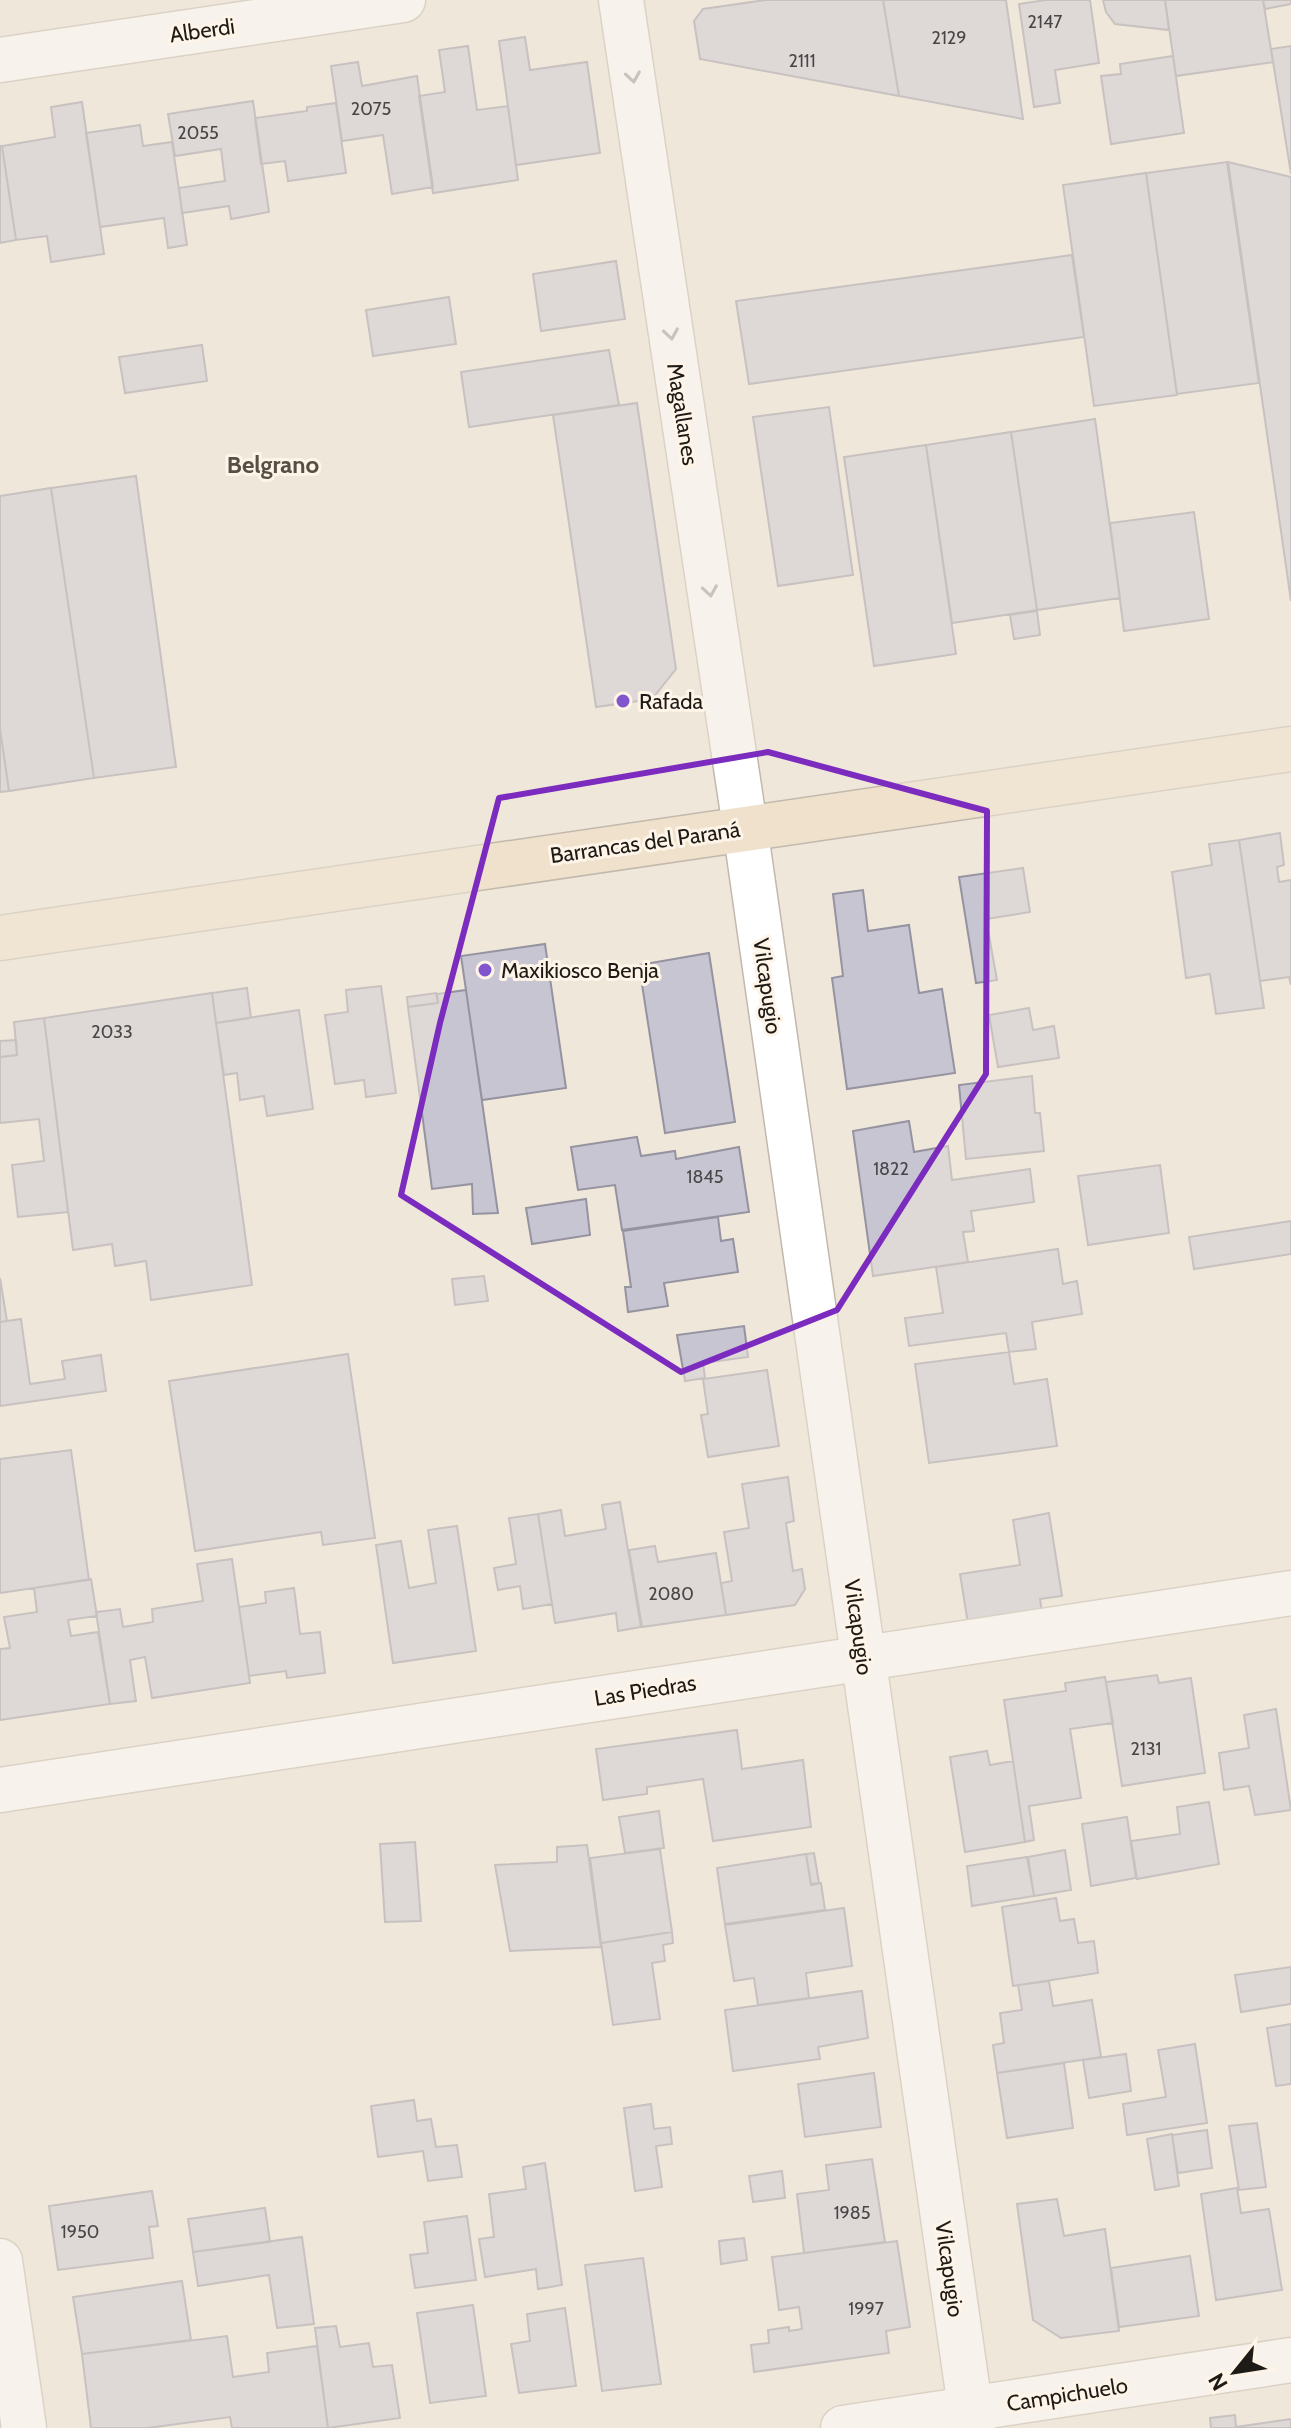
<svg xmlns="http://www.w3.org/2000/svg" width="1291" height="2428" font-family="Cabin,sans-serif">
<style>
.building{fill:#c8c5d3;stroke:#9693a0;stroke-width:2}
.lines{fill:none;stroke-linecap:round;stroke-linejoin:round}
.street-casing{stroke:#c2b9ad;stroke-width:47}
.secondary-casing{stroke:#c2b9ad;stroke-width:47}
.street{stroke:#fff;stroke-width:44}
.secondary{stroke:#efe1cb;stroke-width:44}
.oneway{stroke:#9a9897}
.marked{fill:none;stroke:#7b2cbf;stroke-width:6;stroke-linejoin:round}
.poi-dot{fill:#8055ce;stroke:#fef4e8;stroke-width:3}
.labels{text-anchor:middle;stroke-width:6;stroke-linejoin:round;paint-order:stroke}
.number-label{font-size:18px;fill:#484646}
.street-label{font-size:22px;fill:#1e1b17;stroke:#fef4e8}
.poi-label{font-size:22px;fill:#1e1b17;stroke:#fef4e8;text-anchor:start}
.neighbourhood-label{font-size:24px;font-weight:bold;fill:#564f44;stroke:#fef4e8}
</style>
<rect width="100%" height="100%" fill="#f0e7db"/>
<path class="building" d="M765 0H883L899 96 700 59 694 21 703 9Z
M883 0H1006L1023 119 899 96Z
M1046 0H1090L1099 63 1055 70 1060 103 1034 107 1019 4Z
M1103 0H1165L1169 30 1115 24 1106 12Z
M1165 0H1263L1273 62 1176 76Z
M1263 0H1291V4L1265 9Z
M525 37 530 70 587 62 600 153 516 165 499 41Z
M468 46 477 110 508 106 518 180 433 193 419 96 445 92 439 50Z
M1291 46V174L1271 49Z
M1173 56 1184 133 1111 144 1101 76 1121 74 1120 64Z
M358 62 362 86 417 76 433 187 392 194 383 135 342 141 331 66Z
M253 101 269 212 231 219 229 206 182 213 179 188 225 181 221 149 175 156 168 114Z
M82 102 104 254 51 262 47 236 16 240 2 146 55 137 51 107Z
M336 103 346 173 288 181 285 161 261 164 255 118 307 111V107Z
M140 125 143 146 172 142 187 245 168 248 164 218 100 227 86 133Z
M0 146H2L16 240 0 243Z
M1227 162 1259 383 1177 394 1146 173Z
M1228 162 1291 177V601Z
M1146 173 1177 395 1094 406 1063 185Z
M1072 255 1084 337 749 384 736 301Z
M616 261 625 319 541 331 533 274Z
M449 297 456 344 373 356 366 310Z
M202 345 207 381 125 393 119 357Z
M609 350 619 405 469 427 461 372Z
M637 403 676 669 652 699 596 707 553 415Z
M829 407 853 575 778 586 753 417Z
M1095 419 1120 598 1037 610 1011 432Z
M1011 432 1037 610 952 623 926 445Z
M926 445 956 654 874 666 844 457Z
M136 476 176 767 94 778 51 488Z
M51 488 94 778 9 791 0 729V496Z
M1194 512 1209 619 1124 631 1110 523Z
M1037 611 1040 635 1014 639 1010 615Z
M0 729 9 791 0 792Z
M1280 833 1284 865 1277 867 1279 882 1291 880V985L1289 977 1260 981 1239 840Z
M1239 840 1264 1008 1216 1014 1210 974 1186 978 1172 872 1212 865 1209 844Z
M1023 868 1030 912 986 919 997 980 976 983 959 877Z
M863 890 868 931 909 925 919 993 942 989 955 1073 847 1089 832 978 843 976 833 894Z
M545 944 566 1088 482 1100 461 956Z
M709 953 735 1122 665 1133 639 965Z
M381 986 396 1093 366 1097 364 1080 335 1084 325 1015 348 1012 346 990Z
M247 988 251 1018 216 1023 212 993Z
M466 990 498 1213 473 1214 472 1184 432 1189 408 1007 438 1003 437 994Z
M212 993 252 1285 151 1300 146 1261 115 1266 112 1244 73 1250 44 1018Z
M436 993 438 1003 408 1007 407 997Z
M1029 1008 1033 1030 1054 1026 1059 1058 998 1067 989 1015Z
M299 1010 313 1109 267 1116 264 1096 240 1100 237 1073 224 1075 216 1023Z
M44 1018 68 1212 18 1217 12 1165 44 1161 39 1119 0 1123V1057L17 1055 14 1022Z
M16 1040 17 1055 0 1057V1041Z
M1032 1076 1035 1113H1040L1044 1151 966 1159 959 1085Z
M909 1121 914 1152 948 1146 952 1180 1030 1169 1034 1202 971 1211 974 1231 963 1232 968 1262 873 1276 853 1131Z
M637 1137 641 1156 675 1151 676 1159 739 1147 749 1212 622 1230 615 1185 578 1190 571 1147Z
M1160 1165 1169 1233 1088 1245 1078 1176Z
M586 1199 590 1235 532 1244 526 1208Z
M718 1217 721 1241 733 1239 738 1272 664 1283 668 1306 628 1312 625 1287H631L623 1231Z
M1291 1221V1254L1194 1269 1189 1237Z
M1058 1249 1063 1284 1077 1281 1082 1314 1032 1322 1036 1349 1009 1352 1006 1333 909 1346 905 1318 943 1313 936 1267Z
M484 1276 488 1301 455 1305 452 1279Z
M0 1278 7 1321 0 1322Z
M21 1319 30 1384 65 1379 62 1361 101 1355 106 1391 0 1406V1322Z
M744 1326 748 1357 703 1363 705 1378 685 1381 677 1335Z
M1009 1352 1014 1384 1047 1379 1057 1446 929 1463 915 1364Z
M348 1354 375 1538 323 1545 321 1532 195 1551 169 1381Z
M767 1370 779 1446 708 1457 701 1415 708 1414 703 1379Z
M71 1450 89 1580 0 1593V1459Z
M788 1477 794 1521 786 1523 793 1571 802 1569 805 1589 795 1605 726 1615 721 1583 732 1581 724 1532 749 1528 742 1484Z
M620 1502 641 1627 618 1631 616 1613 555 1623 538 1514 561 1510 565 1536 606 1529 602 1505Z
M1049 1513 1062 1596 1040 1599 1044 1625 970 1636 960 1574 1020 1565 1013 1520Z
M538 1514 552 1604 523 1609 520 1586 498 1590 494 1568 516 1564 509 1518Z
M457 1526 476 1651 393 1663 376 1545 401 1541 409 1588 436 1583 428 1530Z
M655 1546 658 1562 716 1553 726 1615 642 1627 629 1550Z
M232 1559 250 1683 152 1698 145 1657 130 1660 136 1701 110 1704 96 1612 120 1609 123 1627 153 1622 152 1609 203 1601 197 1564Z
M91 1579 97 1616 68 1620 71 1636 98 1632 110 1704 0 1720V1649L10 1648 4 1617 37 1612 34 1588Z
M294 1588 300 1634 320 1632 325 1673 287 1678 286 1671 249 1676 239 1607 266 1603 265 1592Z
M1157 1675 1159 1683 1191 1678 1205 1773 1122 1786 1106 1682Z
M1105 1677 1113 1723 1070 1729 1081 1798 1029 1806 1034 1840 1025 1842 1004 1700 1066 1691 1065 1683Z
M1276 1709 1291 1810 1255 1815 1249 1786 1224 1790 1219 1753 1249 1748 1244 1715Z
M737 1730 742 1769 803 1760 811 1827 713 1841 703 1779 647 1787V1794L603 1800 596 1749Z
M987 1751 990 1765 1013 1761 1025 1842 965 1852 950 1757Z
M1209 1802 1219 1864 1137 1879 1131 1841 1180 1834 1177 1807Z
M659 1811 664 1848 625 1853 619 1817Z
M1127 1817 1136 1878 1091 1886 1082 1824Z
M415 1842 421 1921 385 1922 380 1844Z
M587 1845 601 1947 510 1951 495 1865 557 1862V1847Z
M660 1849 672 1932 601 1943 590 1858Z
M1065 1850 1071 1890 1034 1896 1028 1857Z
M814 1853 819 1883 811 1884 806 1854Z
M806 1854 811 1885 821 1883 825 1910 725 1924 717 1868Z
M1027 1857 1034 1896 972 1906 967 1866Z
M1056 1898 1060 1921 1074 1919 1078 1943 1094 1941 1098 1973 1013 1986 1002 1907Z
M844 1908 852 1966 806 1973 809 1998 758 2005 754 1978 734 1981 725 1925Z
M672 1932 673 1943 663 1945 665 1961 652 1963 660 2019 613 2025 601 1943Z
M1291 1967V2004L1241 2012 1235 1975Z
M1049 1981 1053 2006 1092 2000 1101 2057 997 2073 993 2045 1004 2043 1000 2013 1022 2010 1018 1985Z
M862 1991 868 2038 818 2047 820 2059 733 2071 725 2010Z
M1291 2024V2084L1276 2086 1267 2028Z
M1195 2044 1207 2123 1127 2135 1123 2104 1166 2097 1158 2050Z
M1126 2054 1131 2091 1089 2098 1083 2060Z
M1064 2063 1073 2128 1007 2138 997 2073Z
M874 2073 881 2127 805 2137 798 2084Z
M414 2100 417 2121 431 2119 436 2147 457 2145 462 2177 428 2181 423 2151 378 2157 371 2106Z
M651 2104 654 2129 670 2127 672 2144 656 2146 662 2187 635 2191 624 2108Z
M1257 2123 1266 2187 1239 2190 1229 2126Z
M1207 2130 1212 2168 1178 2173 1172 2135Z
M1172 2134 1179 2186 1155 2190 1147 2139Z
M872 2159 885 2242 804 2253 797 2194 829 2190 826 2165Z
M545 2163 562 2285 538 2289 536 2269 485 2277 479 2239 494 2237 489 2194 526 2189 523 2167Z
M782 2171 785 2198 753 2202 749 2176Z
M1237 2188 1241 2213 1269 2209 1282 2290 1216 2300 1201 2194Z
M152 2191 158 2226 149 2227 153 2258 58 2270 49 2206Z
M1057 2199 1064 2236 1105 2229 1119 2331 1061 2338 1033 2320 1017 2204Z
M265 2208 270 2242 193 2252 188 2219Z
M467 2216 476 2280 415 2288 410 2255 428 2253 424 2222Z
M302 2237 314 2324 277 2328 269 2275 198 2286 193 2252Z
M744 2238 747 2260 721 2264 719 2241Z
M897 2241 910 2327 886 2331 889 2353 754 2372 751 2345 769 2343 768 2330 789 2327V2331L802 2329 799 2307 779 2310 772 2257Z
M1190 2256 1199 2316 1119 2327 1111 2268Z
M643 2258 661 2384 602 2391 585 2265Z
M182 2281 191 2340 82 2354 73 2297Z
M473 2305 486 2396 430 2403 417 2313Z
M565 2308 576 2386 519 2393 511 2344 530 2341 527 2314Z
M336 2326 340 2347 369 2343 373 2367 392 2365 400 2418 328 2428 315 2328Z
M227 2336 233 2377 269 2372 267 2353 317 2346 328 2428H232L230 2417 147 2428H91L82 2354Z
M1235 2415 1236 2427 1291 2419V2428H1211L1210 2418Z"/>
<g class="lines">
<g class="street-casing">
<path id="street" d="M621 0 745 827 973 2428
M0 60 403 0
M0 1790 1291 1593
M0 2261 24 2428
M843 2428 1291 2360"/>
</g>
<g class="secondary-casing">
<path id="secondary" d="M0 938 1291 749"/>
</g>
<use href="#street" class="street"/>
<use href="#secondary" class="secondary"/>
</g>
<defs><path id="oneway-chevron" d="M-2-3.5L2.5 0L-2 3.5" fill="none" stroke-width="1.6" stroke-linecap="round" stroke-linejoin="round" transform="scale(2)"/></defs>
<g class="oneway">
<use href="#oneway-chevron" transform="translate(633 77) rotate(81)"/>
<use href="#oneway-chevron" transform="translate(671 334) rotate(81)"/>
<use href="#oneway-chevron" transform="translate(710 591) rotate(81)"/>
</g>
<path d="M0 0H1291V2428H0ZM768 752 987 811 986 1074 837 1310 681 1372 401 1195 440 1023 499 798Z" fill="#f0e7db" fill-opacity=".55" fill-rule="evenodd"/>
<path class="marked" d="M768 752 987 811 986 1074 837 1310 681 1372 401 1195 440 1023 499 798Z"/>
<g class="poi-dot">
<circle cx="623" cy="701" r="8"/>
<circle cx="485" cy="970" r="8"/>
</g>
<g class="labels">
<g class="number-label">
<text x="1045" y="28">2147</text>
<text x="949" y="44">2129</text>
<text x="802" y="67">2111</text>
<text x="371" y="115">2075</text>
<text x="198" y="139">2055</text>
<text x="112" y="1038">2033</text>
<text x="891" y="1175">1822</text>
<text x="705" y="1183">1845</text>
<text x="671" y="1600">2080</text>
<text x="1146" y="1755">2131</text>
<text x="852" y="2219">1985</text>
<text x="80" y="2238">1950</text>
<text x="866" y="2315">1997</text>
</g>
<g class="street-label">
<text transform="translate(202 30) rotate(-8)" y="8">Alberdi</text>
<text transform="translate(683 414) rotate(81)" y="8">Magallanes</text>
<text transform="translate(645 842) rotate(-8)" y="8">Barrancas del Paraná</text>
<text transform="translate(768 986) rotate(82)" y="8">Vilcapugio</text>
<text transform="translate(859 1627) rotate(82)" y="8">Vilcapugio</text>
<text transform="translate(645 1690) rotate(-9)" y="8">Las Piedras</text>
<text transform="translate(950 2269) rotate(82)" y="8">Vilcapugio</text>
<text transform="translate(1067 2394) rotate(-9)" y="8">Campichuelo</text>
</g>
<g class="poi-label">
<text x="639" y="709">Rafada</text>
<text x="501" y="978">Maxikiosco Benja</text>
</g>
<g class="neighbourhood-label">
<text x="273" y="473">Belgrano</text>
</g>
</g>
<g transform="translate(1235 2372) rotate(240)" stroke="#fef4e8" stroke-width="6" paint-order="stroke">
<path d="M0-6L14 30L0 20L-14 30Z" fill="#1e1b17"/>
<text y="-12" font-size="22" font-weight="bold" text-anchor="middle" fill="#1e1b17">N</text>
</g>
</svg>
